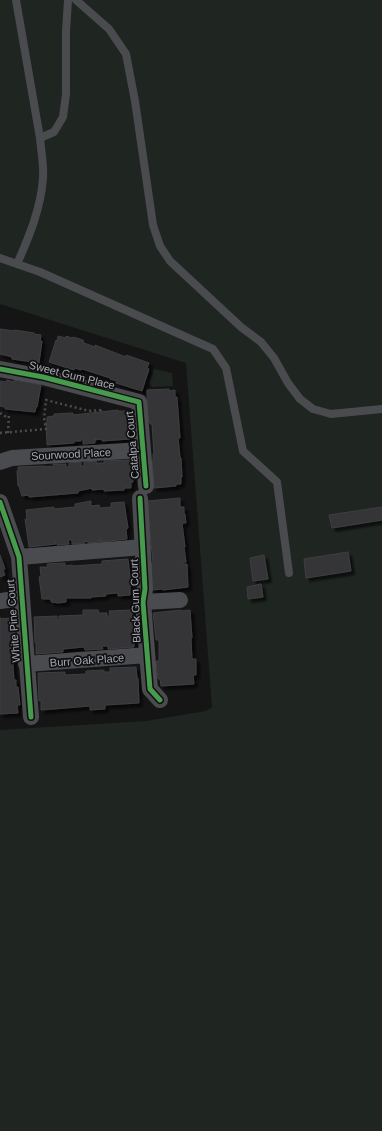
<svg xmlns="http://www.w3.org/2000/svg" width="382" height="1131" font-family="Arial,sans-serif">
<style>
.green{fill:#1f2621}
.building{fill:#343437;stroke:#3e3f42;filter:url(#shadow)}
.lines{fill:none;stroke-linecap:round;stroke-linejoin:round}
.path{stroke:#4b4c50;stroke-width:2.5;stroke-dasharray:2 3;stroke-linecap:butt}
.service{stroke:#4a4b4e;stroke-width:8}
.minor{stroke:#4a4b4e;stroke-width:16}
.cycleway-casing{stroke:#101011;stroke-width:8}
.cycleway{stroke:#469c4c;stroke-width:5}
.labels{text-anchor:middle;stroke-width:3.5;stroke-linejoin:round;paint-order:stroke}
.street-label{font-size:11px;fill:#a8aab6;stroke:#101011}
</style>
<defs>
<filter id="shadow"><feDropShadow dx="3.5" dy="3.5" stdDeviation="1" flood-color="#0009"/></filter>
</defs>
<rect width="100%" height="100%" fill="#151516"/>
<path class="green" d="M0 0H382V1131H0V730L146 721 206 711 212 707 186 363 0 304Z
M154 369 172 373 173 386 153 387 151 386 149 382Z"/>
<path class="building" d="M0 329 15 331V330L34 333V334L41 335 40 341H42L39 363 12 359V357L0 354Z
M58 336 66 338V336L72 338 73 337 83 340 84 343 95 347V345L126 357V355L149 363 147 368 149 369 142 391 116 383 117 381 110 379V378L82 369 81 370 74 368V370L49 362 56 340 57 341Z
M7 380 14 382V380L41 385 37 407H36L35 412 5 409V407L0 406V381L6 382Z
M169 389V391L175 390V397H177L180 438H178L180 457 181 458 182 477H181V484H176V486L154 488 152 461H153V454H154L152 424H150V422H148L147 390Z
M118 410V411H125L126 416H128L127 424H128L130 439 102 441V439L95 440V438V443L83 444V439H81V441H74V443L47 445 46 422H47V417L54 416V414L73 413V415Z
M131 460 133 482H131V488H124V490L104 491V489L92 490V488L78 491V493L29 497V495L22 496 19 486H18L17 471 18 470V467L45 466V467L52 466V468H54L53 464H66V467H69V463L81 462V466H84V462L96 461 97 465V463H104V461Z
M180 498V507H184V514H185L186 523H182L185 547H184L186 562H183V564H187L188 587 163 590V589L152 590 150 563H153L147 501Z
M91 501V506L99 505 100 508 111 507V503L124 502 128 528 126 529 127 539 100 542V538L99 542 88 543V541L84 542 85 543 72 544V540H68L69 544 57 545V541H55L56 544 29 547 25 519H27L26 510 54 507V509L75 507V504Z
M382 507V520L332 528 329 515Z
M348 552 351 571 306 578 304 559Z
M0 555 5 569 3 570 5 575 0 577Z
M264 555 268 579 253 581 250 558Z
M128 559 131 586H130V595L118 596V593L105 594 106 596 91 597V598H66V602L59 603 51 602V599H42L39 577 41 576 40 567H48L47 564 65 563V566L72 565 73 566 102 564V561Z
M261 584 263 597 248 599 247 587Z
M83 610H98L99 613H107V616H110L109 611 132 610V619H134V647L108 649V646H102L103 649 85 650 84 647 63 649V652L36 654V643H35L34 617 57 616V620H59V616L83 615Z
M181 610V611L190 610 192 638H191L192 659H196V675H193L194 684 161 686 160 679H158L156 661H159V640H156L153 613Z
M0 617V619L11 618 12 625H14L16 643H13V651H12L14 680H16V687H18L20 705H17L18 713 0 714Z
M136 667 137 678H138L139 703 105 705V709L90 710V706L41 710V701H39L38 673 65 672V675L86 674V671L104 670V672H110V668Z"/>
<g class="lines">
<path class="path" d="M0 413 8 418
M0 433 46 429 44 418 46 400 89 411 101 410V408
M8 433 9 413"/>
<path class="service" d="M16 0 40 138
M76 0 109 29 126 54 135 101 153 225 160 246 170 261 241 327 261 342 274 358 288 383 300 399 313 409 331 414 382 409
M0 258 40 272 213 349 226 368 243 451 277 482 289 573
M17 264C29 237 41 208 43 178 44 165 41 151 40 138L54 132 63 117 66 94V31L68 0"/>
<path class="minor" d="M0 369 43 377 139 402 146 486
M0 462 12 458 142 450
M140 498 145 589 143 602 150 689 160 700
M0 502 19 557 31 717
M19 557 143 547
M0 601 22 598
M143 602 180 600
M26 664 147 655"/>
<g class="cycleway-casing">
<path id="cycleway" d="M0 369 43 377 139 402 146 486
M140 498 145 589 143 602 150 689 160 700
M0 502 19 557 31 717"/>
</g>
<use href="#cycleway" class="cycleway"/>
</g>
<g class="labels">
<g class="street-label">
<text transform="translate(72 375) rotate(14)" y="4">Sweet Gum Place</text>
<text transform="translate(132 445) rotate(-95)" y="4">Catalpa Court</text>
<text transform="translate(71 454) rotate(-3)" y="4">Sourwood Place</text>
<text transform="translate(135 601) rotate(-92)" y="4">Black Gum Court</text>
<text transform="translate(13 621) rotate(-94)" y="4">White Pine Court</text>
<text transform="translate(87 660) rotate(-4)" y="4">Burr Oak Place</text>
</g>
</g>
</svg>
